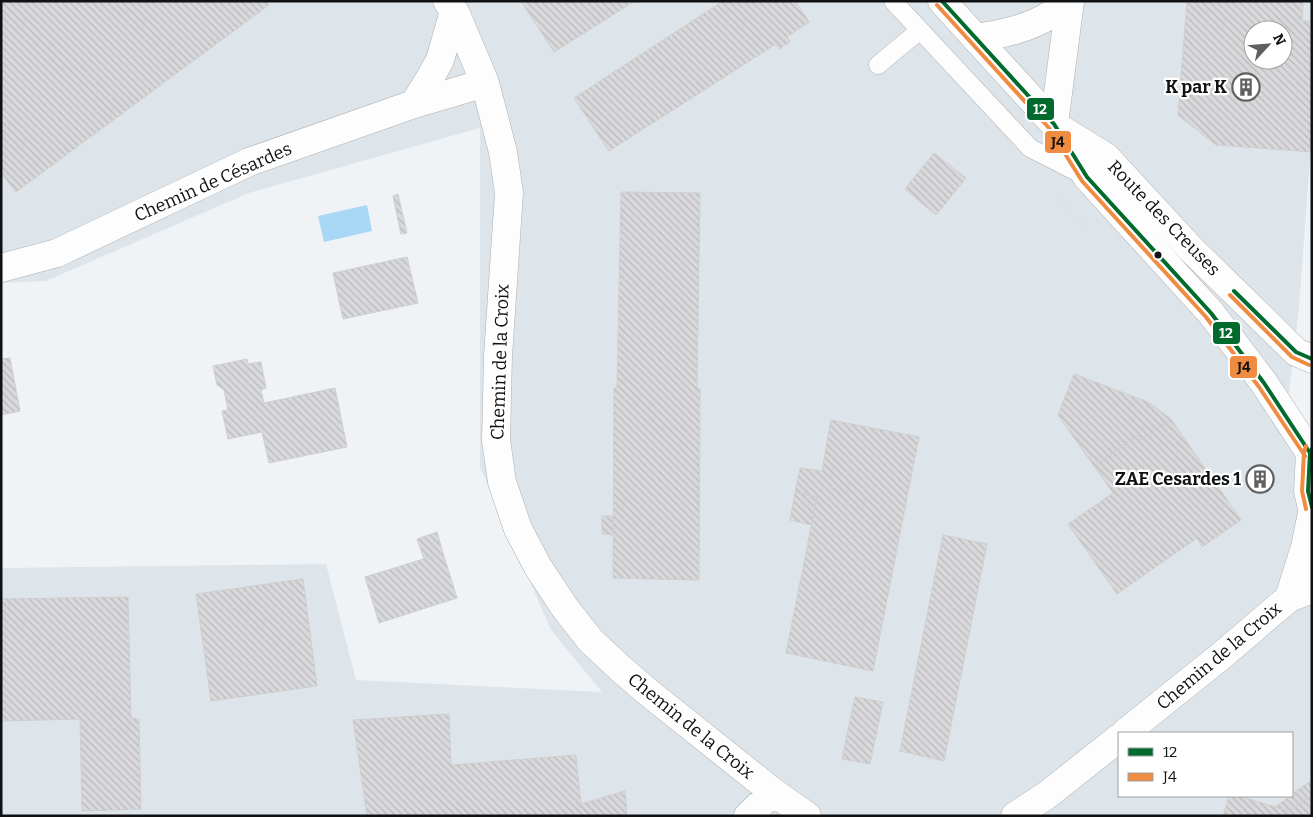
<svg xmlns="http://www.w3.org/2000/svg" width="1313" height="817" font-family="Bitter,serif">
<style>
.built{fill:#dde5eb;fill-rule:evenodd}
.water{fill:#a9d8f6}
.building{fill:url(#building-back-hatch);stroke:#cecfd0;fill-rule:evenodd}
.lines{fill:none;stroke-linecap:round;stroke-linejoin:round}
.service-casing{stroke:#acaeb0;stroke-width:19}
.minor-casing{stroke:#acaeb0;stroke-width:29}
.secondary-casing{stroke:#acaeb0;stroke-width:29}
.path{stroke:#dcdcdc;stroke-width:3;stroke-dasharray:1 4;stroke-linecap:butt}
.service{stroke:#fdfdfe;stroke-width:18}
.minor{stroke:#fdfdfe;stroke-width:28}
.secondary{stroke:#fdfdfe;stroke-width:28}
.bus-1-casing{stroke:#fff;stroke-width:8}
.bus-2-casing{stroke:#fff;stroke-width:8}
.bus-1{stroke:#006b2d;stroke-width:4}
.bus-2{stroke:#f08c42;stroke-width:4}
.bus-dot{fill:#0f1112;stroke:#fff;stroke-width:2}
.labels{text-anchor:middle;stroke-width:4.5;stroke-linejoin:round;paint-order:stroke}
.poi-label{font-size:18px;font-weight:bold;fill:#0f1112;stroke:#fff;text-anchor:end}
.street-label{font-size:18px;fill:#0f1112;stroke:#fff}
.line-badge{stroke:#fff;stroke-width:2}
.badge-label{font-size:14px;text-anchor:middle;font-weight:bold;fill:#fff}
.pale-badge-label{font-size:14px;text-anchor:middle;font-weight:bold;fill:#111}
</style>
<defs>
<pattern id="building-back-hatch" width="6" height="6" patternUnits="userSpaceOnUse" patternTransform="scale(1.25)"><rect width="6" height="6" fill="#d9d9db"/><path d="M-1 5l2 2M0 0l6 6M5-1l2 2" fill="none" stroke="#b9b9bb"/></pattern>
</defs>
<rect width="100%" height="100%" fill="#f0f3f6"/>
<path class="built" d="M1 1H1312V132L1299 307 1284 435 1312 466V816H1V568L326 564 356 680 602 692 551 630 480 467V128L249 193 46 281 1 283ZM1253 30H1283V60H1253ZM1119 733H1292V796H1119Z"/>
<path class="water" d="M367 205 372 231 324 242 318 216Z"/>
<path class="building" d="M1 1H266L269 5 16 192 1 173Z
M521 1H635L554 52Z
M723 1H795L809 22 787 37 790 42 779 49 776 44 609 151 574 98Z
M1187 1H1303L1302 21H1312V152L1216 145 1178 115ZM1253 30H1283V60H1253Z
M934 153 966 178 936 215 905 189Z
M621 192 700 193 697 388 700 389 699 580 613 578 614 388H617Z
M398 194 407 233 401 234 393 196Z
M407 257 418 303 343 319 333 273Z
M10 358 20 411 1 415V359Z
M247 359 248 364 261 362 266 388 261 390 264 403 335 388 347 447 269 463 262 432 228 439 222 411 228 410 224 390 217 385 213 366Z
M1074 374 1148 402 1171 419 1141 440 1138 435 1094 466 1058 415Z
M1171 419 1241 520 1202 547 1197 538 1117 594 1068 524 1113 493 1094 466 1138 435 1141 440Z
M831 420 919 437 873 671 786 653 817 497 795 492 800 468 822 471Z
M1261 465 1274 479 1259 494 1246 479Z
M795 492 817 497 811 525 790 520Z
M602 516H613V535L602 534Z
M437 532 443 553 424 559 417 539Z
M943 535 987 544 944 761 900 751Z
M443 553 457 598 379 623 365 577Z
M303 579 317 686 211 701 196 594Z
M128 597 131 718 139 719 141 809 82 811 80 719 1 721V599Z
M855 697 883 702 870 764 842 759Z
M449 714 451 765 576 755 581 804 625 791 627 816H367L353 720Z
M1312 780V795L1289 811 1275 807 1290 796H1292V794Z
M1312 795V816H1223L1229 796H1239L1289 811Z"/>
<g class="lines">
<g class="service-casing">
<path id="service" d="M893 1 1030 148 1085 176
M878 65 920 30"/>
</g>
<g class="minor-casing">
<path id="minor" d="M447 1 456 14 485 83 503 152 509 193 498 356 496 440 502 482 518 529 538 567 565 608 591 641 621 669 649 693 773 792 807 816
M976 38C1001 34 1028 29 1050 15 1055 12 1060 6 1064 1
M414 104 430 78 440 60 454 11
M1054 124 1070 1
M1 268 57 253 249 162 414 104 485 83
M1289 598 1305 547 1312 513
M1125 733 1221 656 1289 598 1312 589
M748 816 773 792
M1015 816 1047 795 1119 738"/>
</g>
<g class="secondary-casing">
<path id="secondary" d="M942 1 1054 124 1087 177 1211 313 1264 383 1310 453
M1059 128 1106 157 1189 247 1296 352 1312 359
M1312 449 1310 453 1308 491 1312 508"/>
</g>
<path class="path" d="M1055 192 1059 199 1090 232"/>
<use href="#service" class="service"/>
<use href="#minor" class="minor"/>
<use href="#secondary" class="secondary"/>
<g class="bus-1-casing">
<path id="bus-1" d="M942 1 1054 124 1087 177 1211 313 1264 383 1310 453
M1234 291 1296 352 1312 359
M1312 449 1310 453 1308 491 1312 507"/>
</g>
<g class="bus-2-casing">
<path id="bus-2" d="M937 5 1049 128 1082 181 1206 317 1259 387 1305 456
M1230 295 1292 357 1309 365
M1306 509 1302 491 1304 452 1306 446"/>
</g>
<use href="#bus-1" class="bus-1"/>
<use href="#bus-2" class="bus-2"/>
</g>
<defs>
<g id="building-ring" transform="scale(1.4375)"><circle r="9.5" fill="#fff" stroke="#5e6062" stroke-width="1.5"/><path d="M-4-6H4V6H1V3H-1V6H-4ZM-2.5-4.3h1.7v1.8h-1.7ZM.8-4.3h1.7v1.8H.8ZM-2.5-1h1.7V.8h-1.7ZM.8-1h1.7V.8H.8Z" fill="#5e6062"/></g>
</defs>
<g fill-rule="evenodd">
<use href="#building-ring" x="1246" y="87"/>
<use href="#building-ring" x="1260" y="479"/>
</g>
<circle class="bus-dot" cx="1158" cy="255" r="4.5"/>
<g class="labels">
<g class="poi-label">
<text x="1227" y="93">K par K</text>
<text x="1241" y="485">ZAE Cesardes 1</text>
</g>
<g class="street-label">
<text transform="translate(213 182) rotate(-24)" y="6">Chemin de Césardes</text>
<text transform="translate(1164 218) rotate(46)" y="6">Route des Creuses</text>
<text transform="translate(500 362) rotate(-88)" y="6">Chemin de la Croix</text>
<text transform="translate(1219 656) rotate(-40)" y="6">Chemin de la Croix</text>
<text transform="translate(691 726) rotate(39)" y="6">Chemin de la Croix</text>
</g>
</g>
<g class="line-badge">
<rect x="1026" y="97" width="29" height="24" rx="5" fill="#006b2d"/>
<rect x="1044" y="130" width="28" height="24" rx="5" fill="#f08c42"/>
<rect x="1212" y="321" width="29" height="24" rx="5" fill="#006b2d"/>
<rect x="1229" y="355" width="29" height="24" rx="5" fill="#f08c42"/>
</g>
<g class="badge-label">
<text x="1040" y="114">12</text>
<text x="1226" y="338">12</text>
</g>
<g class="pale-badge-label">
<text x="1058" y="147">J4</text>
<text x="1244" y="372">J4</text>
</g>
<rect width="1313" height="817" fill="none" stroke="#0f1112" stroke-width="5"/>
<rect x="1118" y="732" width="175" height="65" fill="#ffffff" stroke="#9fa0a0"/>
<rect x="1128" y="748" width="25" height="8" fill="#006b2d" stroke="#9fa0a0"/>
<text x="1163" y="757" font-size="15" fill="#0f1112">12</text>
<rect x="1128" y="773" width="25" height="8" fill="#f08c42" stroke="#9fa0a0"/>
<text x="1163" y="782" font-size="15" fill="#0f1112">J4</text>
<g transform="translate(1268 45) rotate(64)"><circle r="24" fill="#ffffff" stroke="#9fa0a0"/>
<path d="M0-4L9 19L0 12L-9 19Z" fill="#5e6062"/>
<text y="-8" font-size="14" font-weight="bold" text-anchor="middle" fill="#0f1112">N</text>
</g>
</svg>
